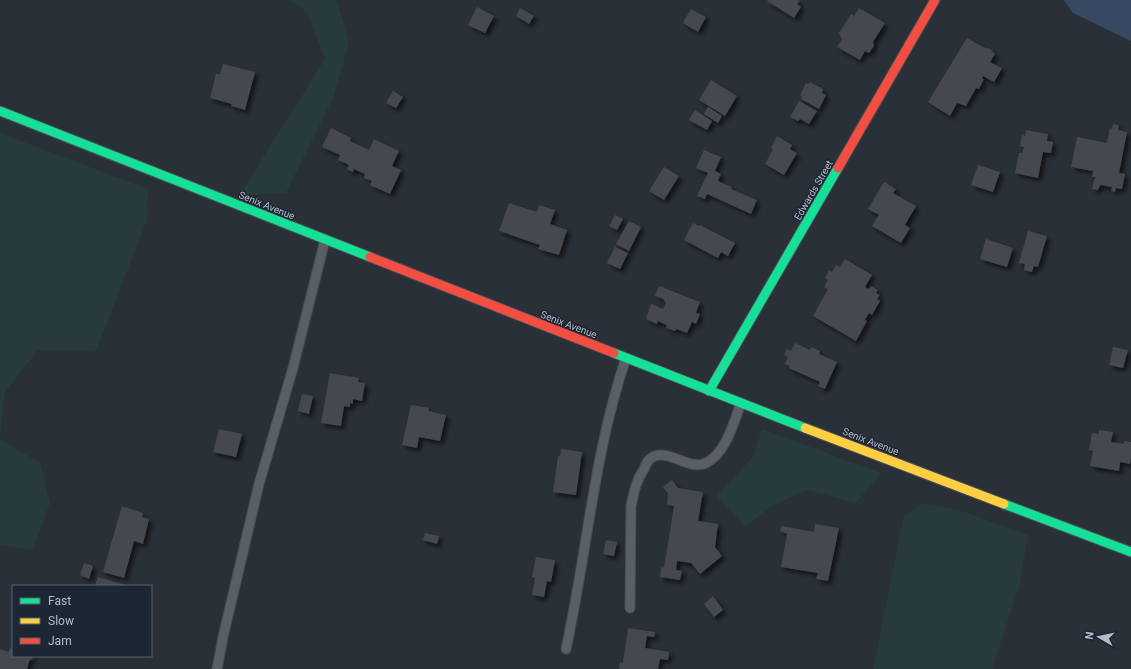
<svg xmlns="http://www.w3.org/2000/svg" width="1131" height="669" font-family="Roboto,sans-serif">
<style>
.green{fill:#273a3e}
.water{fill:#384963}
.building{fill:#444950;filter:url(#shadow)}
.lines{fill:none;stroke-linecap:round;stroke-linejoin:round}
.lane-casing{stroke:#484c53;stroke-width:11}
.fast-casing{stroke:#484c53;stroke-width:11}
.slow-casing{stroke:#484c53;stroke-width:11}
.jam-casing{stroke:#484c53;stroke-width:11}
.lane{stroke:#5a5e66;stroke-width:9}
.fast{stroke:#16e098;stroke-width:9}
.slow{stroke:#ffcf43;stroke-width:9}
.jam{stroke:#f24e42;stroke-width:9}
.labels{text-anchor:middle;stroke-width:3;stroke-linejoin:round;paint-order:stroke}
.street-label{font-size:10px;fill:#b4bcc9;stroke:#1d2633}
</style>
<defs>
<filter id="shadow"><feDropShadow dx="3.5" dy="3.5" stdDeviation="2" flood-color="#0009"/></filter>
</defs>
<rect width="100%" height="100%" fill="#2a3038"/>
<path class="green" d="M290 0H337L349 43 333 98 286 193 239 196 325 59 307 12Z
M0 133 148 189 147 220 96 351 38 350 5 392 0 435Z
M762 429 881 473 856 503 807 490 772 506 746 526 716 496 753 457Z
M0 439 40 463 50 503 33 550 0 545Z
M922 503 962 511 1028 535 1020 584 992 669H873L904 516Z"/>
<path class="water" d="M1064 0H1131V41L1073 13Z"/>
<path class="building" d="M768 0H800L797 4 801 7 794 18 767 1Z
M477 7 494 16 485 33 468 25Z
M520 8 534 16 529 24 516 16Z
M859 8 885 23 873 42 874 46 869 53 865 51 860 60 837 47 842 39 839 33 851 14 854 16Z
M691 9 706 17 698 32 683 23Z
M967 38 983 47 990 49 995 54 990 62 1002 68 994 82 983 76 982 79H984L979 89 976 88 966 106 957 103 950 116 928 102Z
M223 64 255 72 245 110 231 106 232 104 210 98 216 74H220Z
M711 80 737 96 725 116 699 100Z
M810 82 823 89 822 93 826 95 819 109 801 99 802 96 800 95 806 83 809 84Z
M393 91 403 97 396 108 386 103Z
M799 101 817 111 809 124 800 119 798 121 790 117Z
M708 107 722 116 718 123 704 114Z
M695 110 712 121 707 130 689 120Z
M1113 124 1119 125 1118 130 1127 132 1119 173 1125 174 1122 189 1116 188 1115 192 1111 191 1112 187 1100 185 1098 190 1092 189 1095 177H1092L1093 171 1071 167 1077 137 1107 143 1110 128 1112 129Z
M331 128 351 138 350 141 369 150 374 139 399 151 392 166 401 170 390 194 370 185 372 181 364 178 365 174 354 169 353 172 347 169 349 165 338 160 340 155 322 147Z
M1026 130 1048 134 1047 141 1053 142 1051 153 1043 152 1038 178 1015 173 1019 153H1022L1024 147 1020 146 1022 135 1025 136Z
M777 136 792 145 790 149 797 153 784 175 765 164 773 149 771 148Z
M704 150 721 157 715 171 721 174 718 181 732 187 731 189 757 200 751 214 707 194 705 199 697 196 708 173 696 168Z
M978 165 1000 172 993 192 971 185Z
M664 167 679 176 664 200 649 191Z
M884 182 896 189 893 193 916 206 905 225 910 228 901 243 872 226 879 215 868 209Z
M509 203 537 212 539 205 555 210 550 224 567 230 559 255 538 249 540 245 499 231Z
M615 215 623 219 617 230 609 226Z
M629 221 641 227 629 251 616 244Z
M693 223 699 226 700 225 735 243 728 256 721 252 718 258 684 240Z
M1028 231 1047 236 1038 267 1034 266 1032 272 1024 270 1025 264 1019 263Z
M986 239 1013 248 1007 267 980 259Z
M615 247 628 253 620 269 607 263Z
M845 259 872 275 865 287 869 289 871 286 878 290 876 293 880 295 877 299 880 301 872 315 869 313 865 320 867 321 856 341 813 316 828 289 824 287 828 280 825 278 829 270 832 272 836 265 840 267Z
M659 286 700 302 696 313 700 314 696 324 692 322 687 333 676 329 675 331 666 328 667 325 658 321 657 324 646 319 651 304 663 309 666 303 663 299 655 296Z
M795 343 810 350 811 347 820 351 819 354 837 362 825 389 818 386 820 382 789 368 790 366 785 364 788 357 784 355 787 349 791 351Z
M1113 347 1128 350 1123 368 1109 365Z
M330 373 359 378 358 382 365 383 362 401 353 399V404L350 403V407L344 406 341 426 321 423Z
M302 394 313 396 309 414 298 411Z
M411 405 429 408 428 411 446 415 440 441 419 437 417 448 402 445Z
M219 429 242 434 236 457 213 452Z
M1099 430 1113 432 1111 442 1124 444V441L1131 442V457L1130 464 1120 462 1119 471 1090 466 1093 451 1089 450 1092 433 1099 434Z
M561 449 582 452 576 495 553 492 558 456H560Z
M672 480 678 488 703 492 698 521 718 524 715 547 722 556 700 574 691 563 677 561 676 570 682 571 680 580 660 577 661 567 664 568 674 506 667 505 668 494 663 487Z
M122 506 143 513 142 517 149 519 143 544 134 541 124 578 103 572Z
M815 524 839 528 828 581 816 579 818 573 781 567 787 534 780 531 782 526 814 532Z
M425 533 439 536 437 544 423 540Z
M606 540 617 542 614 556 603 554Z
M536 557 555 560 551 582 547 581 544 597 532 595 535 578 532 577Z
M84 563 93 566 89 579 80 575Z
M98 577 129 586H95Z
M713 596 723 610 714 617 704 604Z
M628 628 655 632 654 637 647 636 645 648 669 652 668 660 660 659 658 669H619L620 662 623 663Z
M10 648 13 649V656H33L32 660 30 659 27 669H0V649L9 652Z"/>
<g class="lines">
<g class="lane-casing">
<path id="lane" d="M630 608 631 506C634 492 636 481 644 469 645 466 647 463 648 461 663 443 688 472 706 463 726 453 734 422 741 403
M566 649C587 553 594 452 626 358
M217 669 223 637 259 484 293 368 325 240"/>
</g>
<g class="fast-casing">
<path id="fast" d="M0 111 370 257
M614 353 805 428
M709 391 838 168
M1004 504 1131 552"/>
</g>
<g class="slow-casing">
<path id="slow" d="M805 428 1004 504"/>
</g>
<g class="jam-casing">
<path id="jam" d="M838 168 935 0
M370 257 614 353"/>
</g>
<use href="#lane" class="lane"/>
<use href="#fast" class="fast"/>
<use href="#slow" class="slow"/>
<use href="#jam" class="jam"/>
</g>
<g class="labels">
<g class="street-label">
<text transform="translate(813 190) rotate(-60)" y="4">Edwards Street</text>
<text transform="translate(267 205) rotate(22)" y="4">Senix Avenue</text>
<text transform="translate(569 324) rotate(21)" y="4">Senix Avenue</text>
<text transform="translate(871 441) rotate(21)" y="4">Senix Avenue</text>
</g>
</g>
<rect x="12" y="585" width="140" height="72" fill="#1d2633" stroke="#59626f"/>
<rect x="20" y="598" width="20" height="6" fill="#16e098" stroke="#59626f"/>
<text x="48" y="605" font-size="12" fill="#b4bcc9">Fast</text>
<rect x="20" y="618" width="20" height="6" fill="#ffcf43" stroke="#59626f"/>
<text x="48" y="625" font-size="12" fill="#b4bcc9">Slow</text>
<rect x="20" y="638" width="20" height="6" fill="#f24e42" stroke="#59626f"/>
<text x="48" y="645" font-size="12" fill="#b4bcc9">Jam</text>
<g transform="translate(1099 637) rotate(279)" stroke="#1d2633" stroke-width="3" paint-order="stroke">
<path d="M0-3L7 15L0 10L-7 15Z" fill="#b4bcc9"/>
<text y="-6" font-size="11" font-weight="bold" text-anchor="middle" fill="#b4bcc9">N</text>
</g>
</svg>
